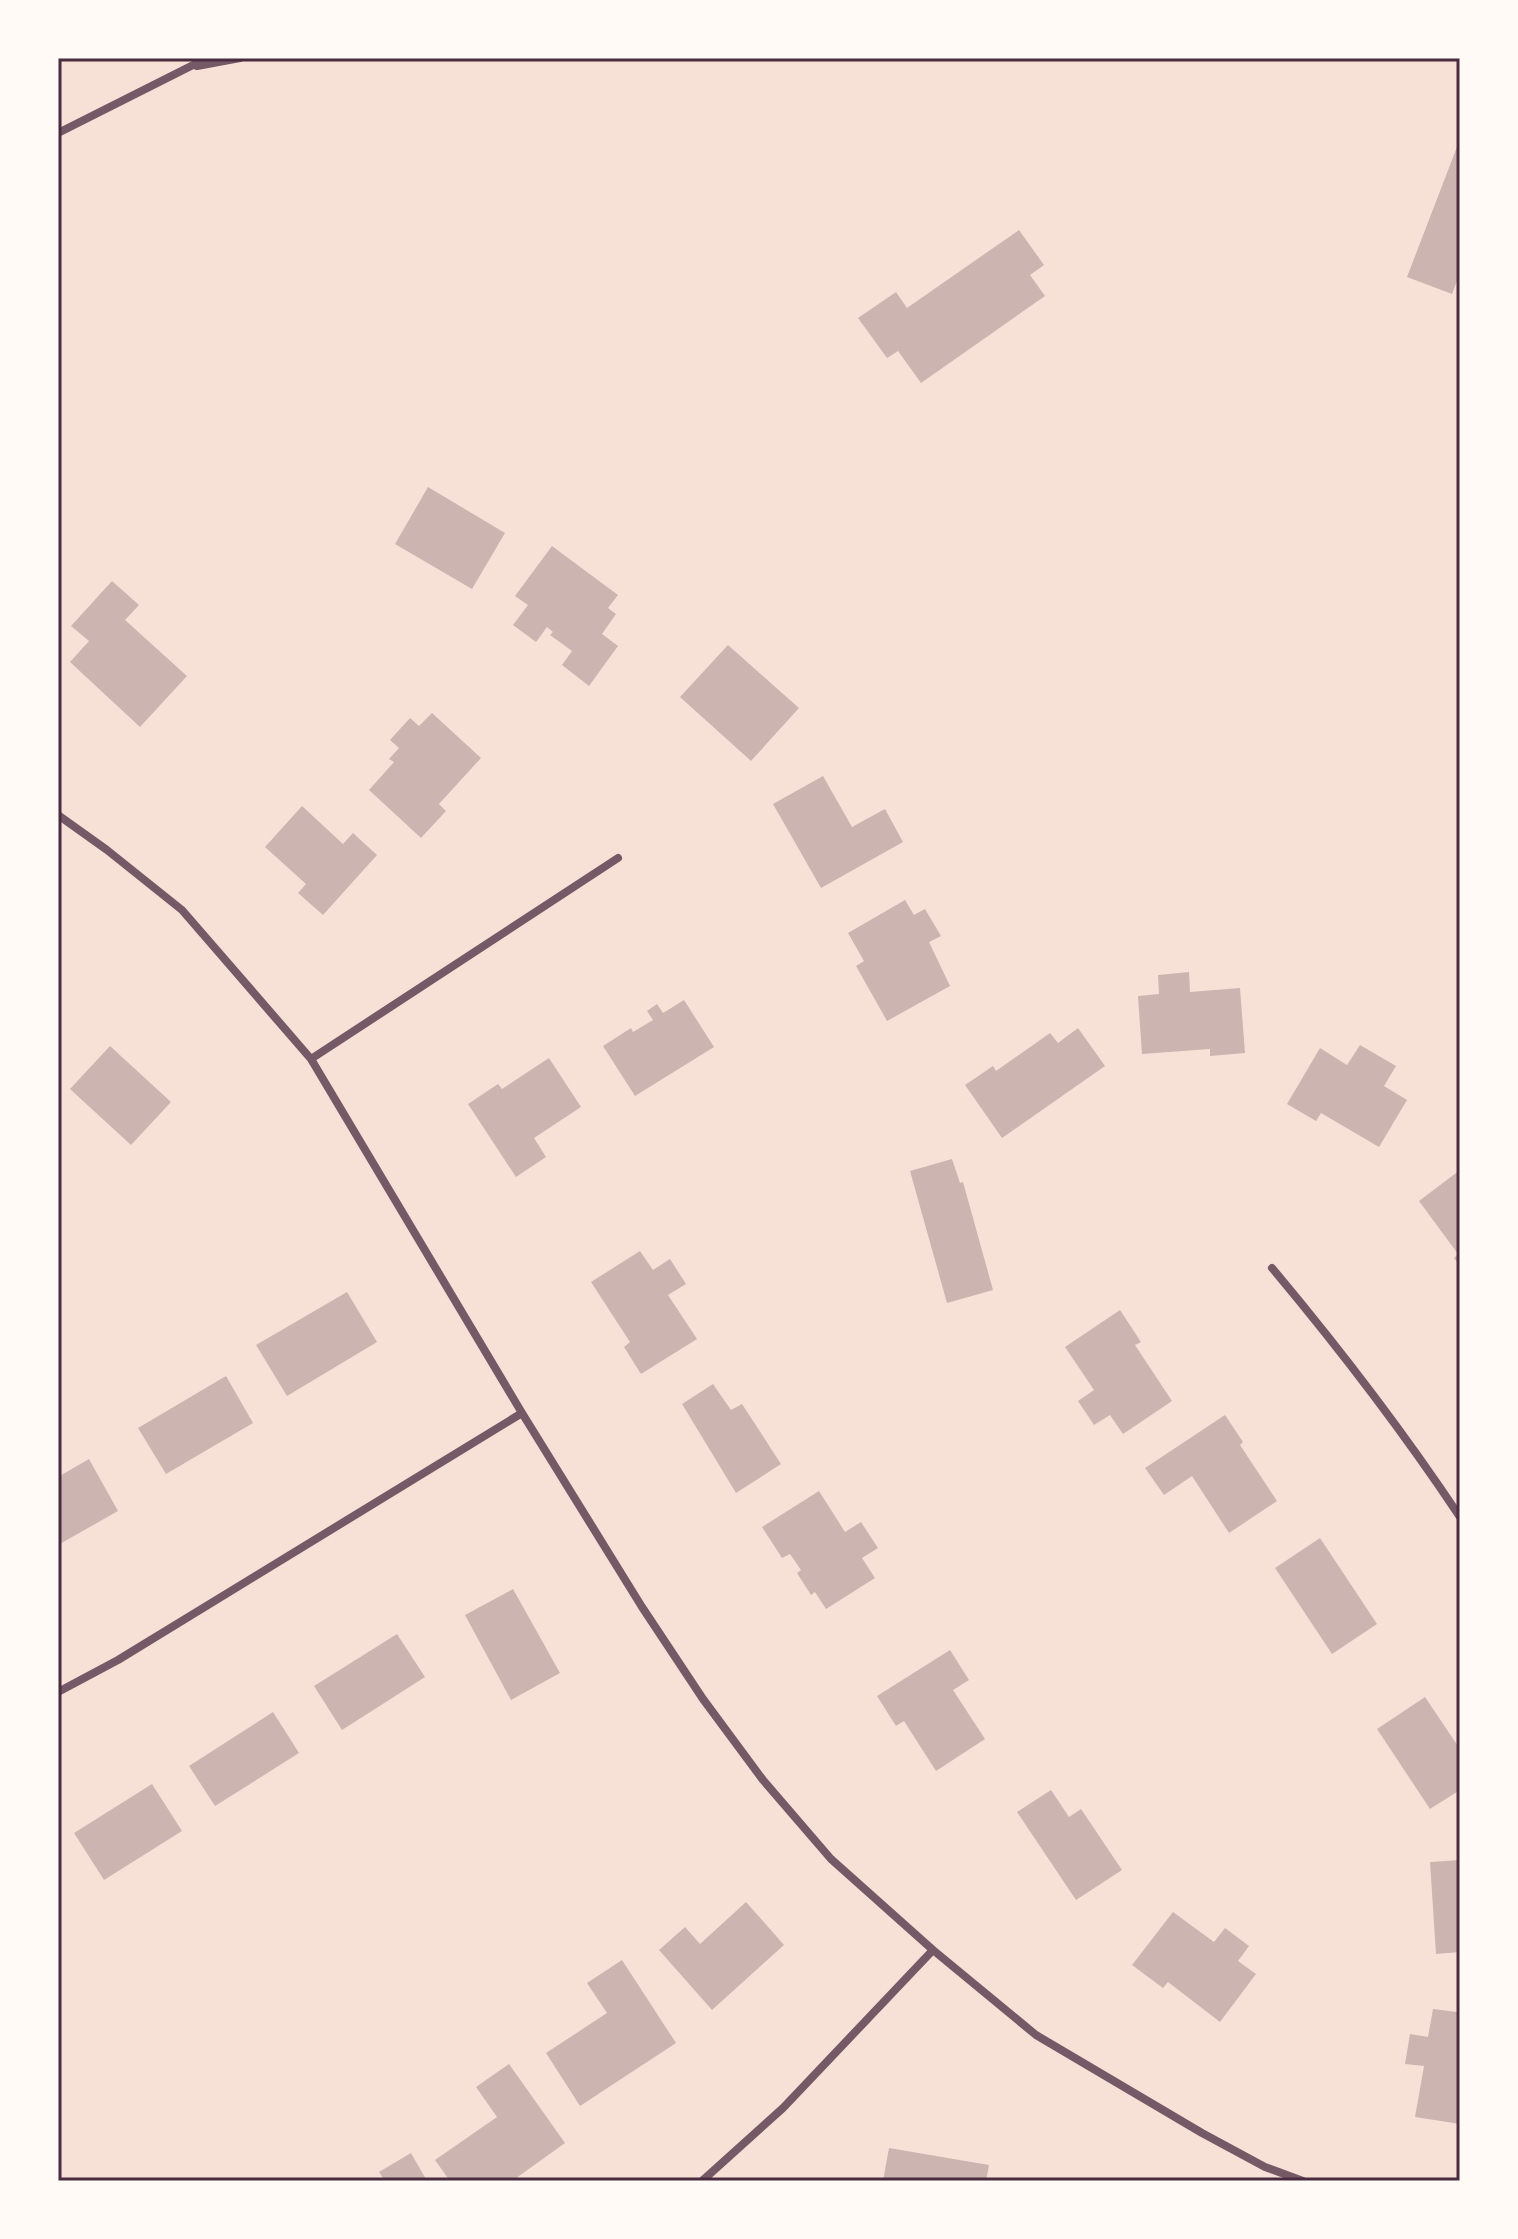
<svg xmlns="http://www.w3.org/2000/svg" width="1518" height="2239" font-family="'IBM Plex Sans',sans-serif">
<style>
.building{fill:#ccb4b1}
.lines{fill:none;stroke-linecap:round;stroke-linejoin:round}
.minor{stroke:#755966;stroke-width:8}
.neatline{fill:none;stroke:#4a2c40;stroke-width:3}
</style>
<rect width="100%" height="100%" fill="#f7e1d7"/>
<path class="building" d="M1460 139V273L1452 294 1407 277Z
M1019 230 1044 265 1030 275 1045 296 921 383 898 351 887 358 858 318 896 292 907 308Z
M428 487 505 533 472 589 395 544Z
M552 546 618 595 608 608 616 614 602 634 618 646 589 686 562 665 572 651 550 635 553 632 547 627 536 642 513 625 528 605 515 596Z
M112 581 139 605 125 620 187 676 140 727 70 662 89 641 71 626Z
M728 645 799 708 751 761 680 697Z
M432 713 481 758 439 804 446 811 421 838 369 790 394 762 389 759 399 748 390 740 410 718 419 726Z
M823 776 852 827 885 809 903 842 821 888 773 804Z
M302 806 343 844 353 833 377 855 323 915 298 893 306 884 265 847Z
M905 900 914 915 925 909 941 936 929 942 950 986 887 1021 856 966 864 961 848 933Z
M1189 972 1190 992 1240 988 1245 1053 1210 1056V1049L1142 1054 1138 996 1159 994 1158 975Z
M684 1000 714 1047 635 1096 603 1046 631 1028 633 1032 653 1020 647 1011 657 1004 663 1013Z
M1078 1028 1105 1066 1002 1138 965 1085 993 1066 996 1071 1050 1033 1058 1043Z
M1360 1045 1396 1066 1384 1086 1407 1100 1379 1147 1321 1113 1316 1121 1287 1104 1320 1048 1347 1065Z
M110 1046 171 1102 131 1145 70 1089Z
M549 1058 581 1107 534 1138 546 1157 516 1177 468 1104 498 1084 502 1089Z
M952 1159 960 1183 963 1182 993 1290 947 1303 910 1171Z
M1460 1170V1266L1454 1258 1458 1254 1419 1201Z
M640 1251 653 1270 670 1259 686 1284 668 1295 697 1339 641 1374 624 1347 630 1342 591 1282Z
M347 1292 377 1342 287 1396 256 1345Z
M1120 1310 1141 1342 1135 1345 1172 1401 1123 1434 1110 1415 1094 1425 1078 1401 1094 1390 1065 1347Z
M226 1376 253 1423 166 1474 138 1428Z
M713 1384 731 1410 742 1404 781 1464 736 1493 682 1404Z
M1225 1415 1243 1442 1240 1445 1277 1501 1229 1533 1192 1476 1164 1495 1145 1468Z
M89 1459 118 1511 58 1545V1477Z
M819 1491 845 1532 861 1522 878 1548 862 1558 875 1578 826 1609 815 1592 811 1595 797 1573 801 1570 790 1554 782 1558 762 1527Z
M1320 1538 1377 1624 1332 1654 1275 1568Z
M513 1589 560 1673 511 1700 465 1615Z
M397 1634 425 1677 342 1730 314 1686Z
M950 1650 969 1680 953 1690 985 1739 936 1771 904 1721 896 1726 877 1696Z
M1425 1697 1460 1749V1790L1430 1809 1377 1729Z
M273 1712 299 1753 215 1806 189 1766Z
M152 1784 182 1831 104 1880 74 1833Z
M1051 1790 1069 1817 1081 1809 1122 1870 1076 1900 1017 1812Z
M1460 1860V1952L1436 1954 1430 1862Z
M746 1902 784 1945 712 2010 659 1950 685 1927 700 1944Z
M1173 1912 1214 1942 1225 1928 1249 1946 1238 1961 1256 1974 1220 2022 1168 1982 1163 1988 1132 1965Z
M622 1960 676 2043 580 2106 546 2053 607 2013 587 1983Z
M1458 2002 1460 2124 1415 2117 1424 2066 1405 2064 1410 2034 1428 2037 1433 2009 1457 2012Z
M509 2064 565 2143 512 2181H450L435 2160 497 2117 476 2087Z
M889 2148 989 2165 986 2181H883Z
M411 2153 427 2181H385L379 2172Z"/>
<g class="lines">
<path class="minor" d="M197 66 240 58
M58 133 207 58
M58 815 107 850 182 910 311 1059 522 1413 642 1607 703 1699 763 1780 831 1859 933 1950 1036 2035 1202 2133 1265 2167 1303 2181
M311 1059 618 858
M1272 1268C1339 1348 1402 1430 1460 1517
M58 1692 118 1660 522 1413
M702 2181 783 2108 933 1950"/>
</g>
<rect width="1518" height="2239" fill="none" stroke="#fffaf5" stroke-width="120"/>
<rect x="60" y="60" width="1398" height="2119" class="neatline"/>
</svg>
